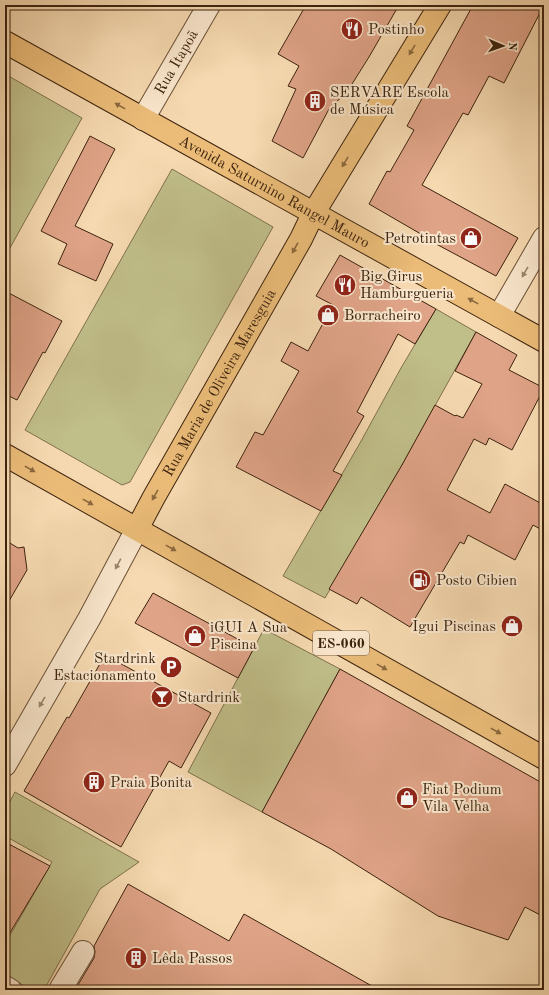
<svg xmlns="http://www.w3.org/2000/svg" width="549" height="995" font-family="'Old Standard TT',serif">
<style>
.green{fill:#c0be89;stroke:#7e704c}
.building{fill:#dfa387;stroke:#3c230e}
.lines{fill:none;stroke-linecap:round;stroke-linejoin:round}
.minor-casing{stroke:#6a5036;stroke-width:24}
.major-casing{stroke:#3c230e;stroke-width:24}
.minor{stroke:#f9e6cc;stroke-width:22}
.major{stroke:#ebbc78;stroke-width:22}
.oneway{fill:#8b683e}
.oneway2{fill:#9a846d}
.labels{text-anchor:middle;stroke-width:4;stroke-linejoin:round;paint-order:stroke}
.shield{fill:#f9e6cc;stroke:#755e47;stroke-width:1}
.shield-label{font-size:14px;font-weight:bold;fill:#3c230e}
.poi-label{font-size:15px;fill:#3c230e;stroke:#f9e6cc;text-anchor:start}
.street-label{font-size:15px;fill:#3c230e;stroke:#f9e6cc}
</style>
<rect width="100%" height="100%" fill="#f6d9b0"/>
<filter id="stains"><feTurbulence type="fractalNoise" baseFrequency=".005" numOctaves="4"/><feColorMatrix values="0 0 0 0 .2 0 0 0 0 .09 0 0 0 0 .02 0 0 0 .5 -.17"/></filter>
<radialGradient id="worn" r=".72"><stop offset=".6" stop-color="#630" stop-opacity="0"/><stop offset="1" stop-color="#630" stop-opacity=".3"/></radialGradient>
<path class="green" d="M5 74 82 118 5 257Z
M172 169 273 227 130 482 122 485 25 430Z
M436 309 476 332 402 465 325 598 283 576 360 443 401 368Z
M264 629 340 669 262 812 188 772Z
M15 792 139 862 100 889 44 990H31L5 974V944L52 862 5 836V811Z"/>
<path class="building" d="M306 5H399L369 57 347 92 329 109 303 158 272 141 296 89 288 86 299 66 278 54Z
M473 5H544L504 83 489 76 468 115 463 113 422 185 518 238 496 276 425 238 426 237 369 204 387 171 390 172 414 130 407 126Z
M90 136 115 149 75 226 113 244 96 281 58 264 67 244 41 231Z
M340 255 436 309 415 344 398 334 357 412 364 416 333 471 342 475 321 511 236 467 255 432 263 435 299 371 281 361 291 342 308 351 333 305 316 296Z
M5 291 62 321 45 353 43 352 17 400 5 394Z
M476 332 517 355 509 370 544 388 512 450 489 438 486 445 474 439 447 490 490 513 505 484 544 505V531L533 525 515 560 468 535 464 544 460 542 410 627 361 597 357 604 329 589 402 465 435 405 455 416 456 415 463 418 482 384 455 371Z
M5 540 18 548 24 547 27 570 5 608Z
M153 593 254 648 238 678 135 623Z
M105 655 211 713 181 768 169 761 121 847 24 791 67 717 69 718Z
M340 669 544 784V917L525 907 508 940 438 916 331 849 262 812Z
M5 842 50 866 5 941Z
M128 884 229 941 244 914 379 990H75L94 958 95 952 94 946Z"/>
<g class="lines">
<g class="minor-casing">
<g id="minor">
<path id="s1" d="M143 119 209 5"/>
<path d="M499 316 544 238"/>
<path d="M5 765 89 619 137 529"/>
<path d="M5 987 10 990"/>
<path d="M60 990 83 952"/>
</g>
</g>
<g class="major-casing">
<g id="major">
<path id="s2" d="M5 42 544 341"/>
<path d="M5 455 544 758"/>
<path id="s3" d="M137 529 154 497 301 239 313 214 440 5"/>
</g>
</g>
<use href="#minor" class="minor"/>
<use href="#major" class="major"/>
</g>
<defs><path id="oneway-solid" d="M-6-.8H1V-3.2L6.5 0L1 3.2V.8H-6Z"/></defs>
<g class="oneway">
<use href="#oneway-solid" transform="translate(412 50) rotate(121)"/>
<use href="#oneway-solid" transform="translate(120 106) rotate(-151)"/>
<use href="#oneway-solid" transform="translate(345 162) rotate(121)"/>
<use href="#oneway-solid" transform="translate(295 248) rotate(119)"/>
<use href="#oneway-solid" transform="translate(473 301) rotate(-151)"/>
<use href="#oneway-solid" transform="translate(30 469) rotate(29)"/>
<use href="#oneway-solid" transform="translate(155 495) rotate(120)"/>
<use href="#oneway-solid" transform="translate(88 502) rotate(29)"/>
<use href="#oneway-solid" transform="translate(171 548) rotate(29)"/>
<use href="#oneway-solid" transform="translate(382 667) rotate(29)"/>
<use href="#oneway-solid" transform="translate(496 731) rotate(29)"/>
</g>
<g class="oneway2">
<use href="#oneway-solid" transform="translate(525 272) rotate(120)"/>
<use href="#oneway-solid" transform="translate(118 564) rotate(118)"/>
<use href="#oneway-solid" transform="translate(42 702) rotate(120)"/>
</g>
<defs>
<g id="restaurant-disc" transform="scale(1.15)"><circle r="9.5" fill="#8f2418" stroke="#f9e6cc"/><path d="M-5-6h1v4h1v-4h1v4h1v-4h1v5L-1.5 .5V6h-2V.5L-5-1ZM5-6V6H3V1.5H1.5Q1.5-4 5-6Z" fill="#fff"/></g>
<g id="building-disc" transform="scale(1.15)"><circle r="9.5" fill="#8f2418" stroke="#f9e6cc"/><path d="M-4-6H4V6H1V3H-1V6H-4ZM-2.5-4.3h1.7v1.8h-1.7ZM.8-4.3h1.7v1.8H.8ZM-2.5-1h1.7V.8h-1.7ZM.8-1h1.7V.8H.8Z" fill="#fff"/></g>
<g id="shop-disc" transform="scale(1.15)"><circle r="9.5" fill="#8f2418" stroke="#f9e6cc"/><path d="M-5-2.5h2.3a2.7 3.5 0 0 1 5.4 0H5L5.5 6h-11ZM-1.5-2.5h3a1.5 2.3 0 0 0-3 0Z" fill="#fff"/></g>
<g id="fuel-disc" transform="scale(1.15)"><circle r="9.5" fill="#8f2418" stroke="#f9e6cc"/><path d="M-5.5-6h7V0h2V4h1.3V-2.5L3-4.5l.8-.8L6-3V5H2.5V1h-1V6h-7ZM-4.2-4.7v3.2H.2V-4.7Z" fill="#fff"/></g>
<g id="parking-disc" transform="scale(1.15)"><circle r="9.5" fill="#8f2418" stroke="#f9e6cc"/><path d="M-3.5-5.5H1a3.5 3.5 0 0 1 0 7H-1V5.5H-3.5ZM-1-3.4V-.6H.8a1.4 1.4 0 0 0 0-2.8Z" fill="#fff"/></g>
<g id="bar-disc" transform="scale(1.15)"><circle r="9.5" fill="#8f2418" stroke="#f9e6cc"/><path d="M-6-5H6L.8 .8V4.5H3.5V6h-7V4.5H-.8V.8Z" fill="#fff"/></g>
</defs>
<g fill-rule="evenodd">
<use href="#restaurant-disc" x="352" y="29"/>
<use href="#building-disc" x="315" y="101"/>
<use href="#shop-disc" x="471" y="238"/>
<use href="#restaurant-disc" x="345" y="285"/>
<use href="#shop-disc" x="328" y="315"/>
<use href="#fuel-disc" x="420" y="580"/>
<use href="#shop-disc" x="512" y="626"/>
<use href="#shop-disc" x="195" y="636"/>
<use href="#parking-disc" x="171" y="667"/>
<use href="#bar-disc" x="162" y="697"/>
<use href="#building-disc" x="94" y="782"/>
<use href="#shop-disc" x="407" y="798"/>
<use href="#building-disc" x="136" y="958"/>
</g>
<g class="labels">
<rect class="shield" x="313" y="631" width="56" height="24" rx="3"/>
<g class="shield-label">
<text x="341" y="648">ES-060</text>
</g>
<g class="poi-label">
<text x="368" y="34">Postinho</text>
<text x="330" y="97">SERVARE Escola<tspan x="330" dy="17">de Música</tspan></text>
<text x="456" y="243" text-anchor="end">Petrotintas</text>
<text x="360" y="281">Big Girus<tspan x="360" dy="17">Hamburgueria</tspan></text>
<text x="344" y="320">Borracheiro</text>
<text x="436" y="585">Posto Cibien</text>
<text x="496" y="631" text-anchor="end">Igui Piscinas</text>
<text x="210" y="632">iGUI A Sua<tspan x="210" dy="17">Piscina</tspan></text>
<text x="156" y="663" text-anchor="end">Stardrink<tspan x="156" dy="17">Estacionamento</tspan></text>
<text x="178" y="702">Stardrink</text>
<text x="110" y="787">Praia Bonita</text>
<text x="422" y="794">Fiat Podium<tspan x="422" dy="17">Vila Velha</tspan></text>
<text x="152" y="963">Lêda Passos</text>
</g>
<g class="street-label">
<text dy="5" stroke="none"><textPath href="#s1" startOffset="66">Rua Itapoã</textPath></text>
<text dy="5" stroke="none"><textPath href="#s2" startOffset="308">Avenida Saturnino Rangel Mauro</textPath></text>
<text dy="5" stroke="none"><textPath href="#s3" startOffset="168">Rua Maria de Oliveira Maresguia</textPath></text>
</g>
</g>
<rect width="549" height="995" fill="none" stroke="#f6d9b0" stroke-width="20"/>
<rect x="6" y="6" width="537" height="983" fill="none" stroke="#3c230e" stroke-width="2"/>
<rect x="10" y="10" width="529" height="975" fill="none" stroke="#3c230e"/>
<g transform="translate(503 46) rotate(92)" stroke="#f9e6cc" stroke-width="3" paint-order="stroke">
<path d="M0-3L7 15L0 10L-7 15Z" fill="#3c230e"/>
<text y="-6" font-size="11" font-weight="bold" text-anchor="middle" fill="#3c230e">N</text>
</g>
<rect width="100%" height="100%" filter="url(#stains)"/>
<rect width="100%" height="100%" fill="url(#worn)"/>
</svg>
